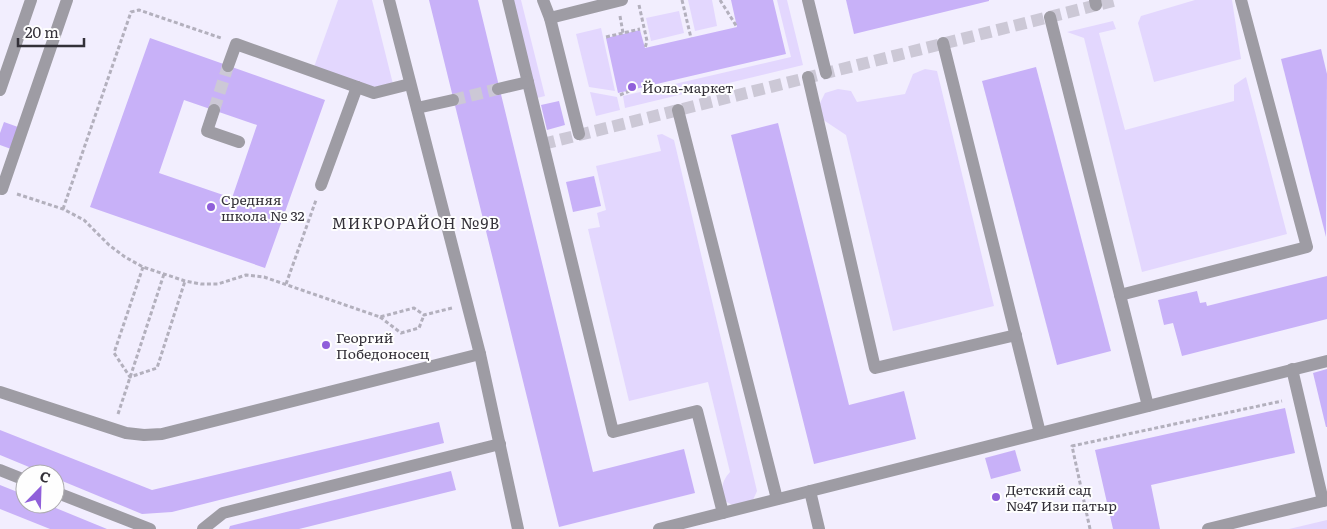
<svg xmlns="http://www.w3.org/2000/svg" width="1327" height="529" font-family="Literata,serif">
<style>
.green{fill:#e3d7fe}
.building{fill:#c8b1f8;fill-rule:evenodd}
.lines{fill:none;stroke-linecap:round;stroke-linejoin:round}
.minor-tunnel{stroke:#ccc8d6;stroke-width:12;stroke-dasharray:12 6;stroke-linecap:butt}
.path{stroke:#b3b0bd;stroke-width:3;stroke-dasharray:4 2.5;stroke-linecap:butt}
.minor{stroke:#9e9ca4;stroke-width:12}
.poi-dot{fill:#9060da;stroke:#fefefe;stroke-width:2}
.labels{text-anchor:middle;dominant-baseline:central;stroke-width:4;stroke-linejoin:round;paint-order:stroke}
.poi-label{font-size:14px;fill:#333038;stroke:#fefefe;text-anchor:start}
.neighbourhood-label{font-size:15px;letter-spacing:1px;fill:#333038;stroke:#fefefe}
</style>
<rect width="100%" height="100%" fill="#f2eefe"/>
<g class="green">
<polygon points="338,0 372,0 393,84 373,90 314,67"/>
<polygon points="513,0 521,0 545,96 537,98"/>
<polygon points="688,0 712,0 717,26 695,31"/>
<polygon points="777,0 787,0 803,65 625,108 623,96 791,57"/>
<polygon points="1195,0 1232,0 1241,59 1154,82 1138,23 1141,16"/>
<polygon points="679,11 684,33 651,41 646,18"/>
<polygon points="1113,21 1116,29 1099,33 1125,130 1234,101 1234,85 1246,77 1287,234 1142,272 1084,38 1067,32"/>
<polygon points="601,28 615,91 589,87 576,34"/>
<polygon points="925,69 937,71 994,306 893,331 846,135 822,119 818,107 825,93 838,89 851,91 857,102 905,94 913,74"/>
<polygon points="590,92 617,97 620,110 596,116"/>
<path d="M 662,134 L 674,140 L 757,491 L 753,500 L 734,506 L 725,501 C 721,489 721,482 730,472 L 708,382 L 629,401 L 588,229 L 600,227 L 597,213 L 606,210 L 596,166 L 661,151 L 657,135 Z"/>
<polygon points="1327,520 1327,529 1289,529"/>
</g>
<g class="building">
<polygon points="429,0 478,0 593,472 684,449 695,493 559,527"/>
<polygon points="731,0 773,0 786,54 618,93 606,38 640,30 645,48 737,27"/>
<polygon points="846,0 989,0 989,1 854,34"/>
<path d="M 150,38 L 325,100 L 265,268 L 90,207 ZM 184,100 L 257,125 L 232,198 L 159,173 Z"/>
<polygon points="1321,49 1327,74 1326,237 1281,59"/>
<polygon points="1036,67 1111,351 1057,365 982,81"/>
<polygon points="559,101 565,125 547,130 541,105"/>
<polygon points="4,122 18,127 11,149 0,145 0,133"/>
<polygon points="778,123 849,405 904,391 916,439 814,464 731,135"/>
<polygon points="594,176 601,206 573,212 566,182"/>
<polygon points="1327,276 1327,319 1182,356 1173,323 1164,325 1158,300 1197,291 1200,303 1206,302 1207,306"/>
<polygon points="1327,369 1327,427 1326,427 1313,373"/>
<polygon points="1285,408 1295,453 1151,485 1160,529 1113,529 1095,450"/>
<polygon points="439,422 444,443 172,512 142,514 55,478 55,474 46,474 0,455 0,430 152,490"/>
<polygon points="1015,450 1021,471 991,479 985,458"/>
<polygon points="451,471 456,490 299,529 229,529 230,526"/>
<polygon points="0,485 25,495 25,504 46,504 107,529 50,529 0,509"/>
</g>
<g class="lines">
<g class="minor-tunnel">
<polyline points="453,100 498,89"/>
<polyline points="214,110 228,66"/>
<polyline points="543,144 1117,0"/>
</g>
<g class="path">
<polyline points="682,0 691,38"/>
<polyline points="720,0 737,27"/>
<polyline points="639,5 647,41 645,48"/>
<polyline points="620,16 623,33"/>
<polyline points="606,37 640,29"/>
<polyline points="620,95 632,90"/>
<polyline points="17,194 63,209 84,220 109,245 125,257 143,267 185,281 201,284 218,284 246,275 264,277 380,317 414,308 424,315 452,308"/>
<polyline points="63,209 131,12 139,10 221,38"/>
<polyline points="143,267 114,353 130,377 157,368 185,281"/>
<polyline points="286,284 316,200"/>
<polyline points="380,317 401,333 419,328 424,315"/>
<polyline points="118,414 164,274"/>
<polyline points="1090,529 1072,446 1282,401"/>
</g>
<g class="minor">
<polyline points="389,0 480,354 518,529"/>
<polyline points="508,0 613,432 697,411 723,513"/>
<polyline points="543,0 550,18 579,134"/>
<polyline points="808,0 826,73"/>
<polyline points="1095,0 1096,5"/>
<polyline points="1050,17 1148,406"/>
<polyline points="550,18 622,0"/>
<polyline points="943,43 1040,433"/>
<polyline points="228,66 236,44 374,93 410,84"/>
<polyline points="808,77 875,368 1016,335"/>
<polyline points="498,89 528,82"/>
<polyline points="0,90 31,0"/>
<polyline points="417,108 453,100"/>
<polyline points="214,110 207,131 239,142"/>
<polyline points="678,110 777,499"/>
<polyline points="321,185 357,87"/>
<polyline points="0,188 2,189 67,0"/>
<polyline points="1120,295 1307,247 1241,0"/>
<polyline points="1292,369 1323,501"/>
<polyline points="0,392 126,433 144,435 162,434 480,354"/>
<polyline points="0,470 25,480"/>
<polyline points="810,491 819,529"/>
<polyline points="55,492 150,529"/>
<polyline points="203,529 223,513 500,444"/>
<polyline points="659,529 1327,361"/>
<polyline points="1208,529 1327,500"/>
</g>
</g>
<g class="poi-dot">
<circle cx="632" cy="87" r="5"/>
<circle cx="211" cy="207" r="5"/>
<circle cx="326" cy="345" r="5"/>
<circle cx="996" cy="497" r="5"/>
</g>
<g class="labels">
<g class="poi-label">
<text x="642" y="87">Йола-маркет</text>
<text x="221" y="199">Средняя<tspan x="221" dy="16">школа № 32</tspan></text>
<text x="336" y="337">Георгий<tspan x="336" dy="16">Победоносец</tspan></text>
<text x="1006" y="489">Детский сад<tspan x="1006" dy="16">№47 Изи патыр</tspan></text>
</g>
<g class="neighbourhood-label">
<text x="416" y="222">МИКРОРАЙОН №9В</text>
</g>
</g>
<g transform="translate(40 489) rotate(23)"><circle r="24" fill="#fefefe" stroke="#adacaf"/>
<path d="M0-4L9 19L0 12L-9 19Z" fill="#9060da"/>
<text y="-8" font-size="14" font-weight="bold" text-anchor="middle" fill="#333038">С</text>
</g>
<path d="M18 38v8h66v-8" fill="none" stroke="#333038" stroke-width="2.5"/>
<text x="25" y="38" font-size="15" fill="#333038" stroke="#fefefe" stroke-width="4" paint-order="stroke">20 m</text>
</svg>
